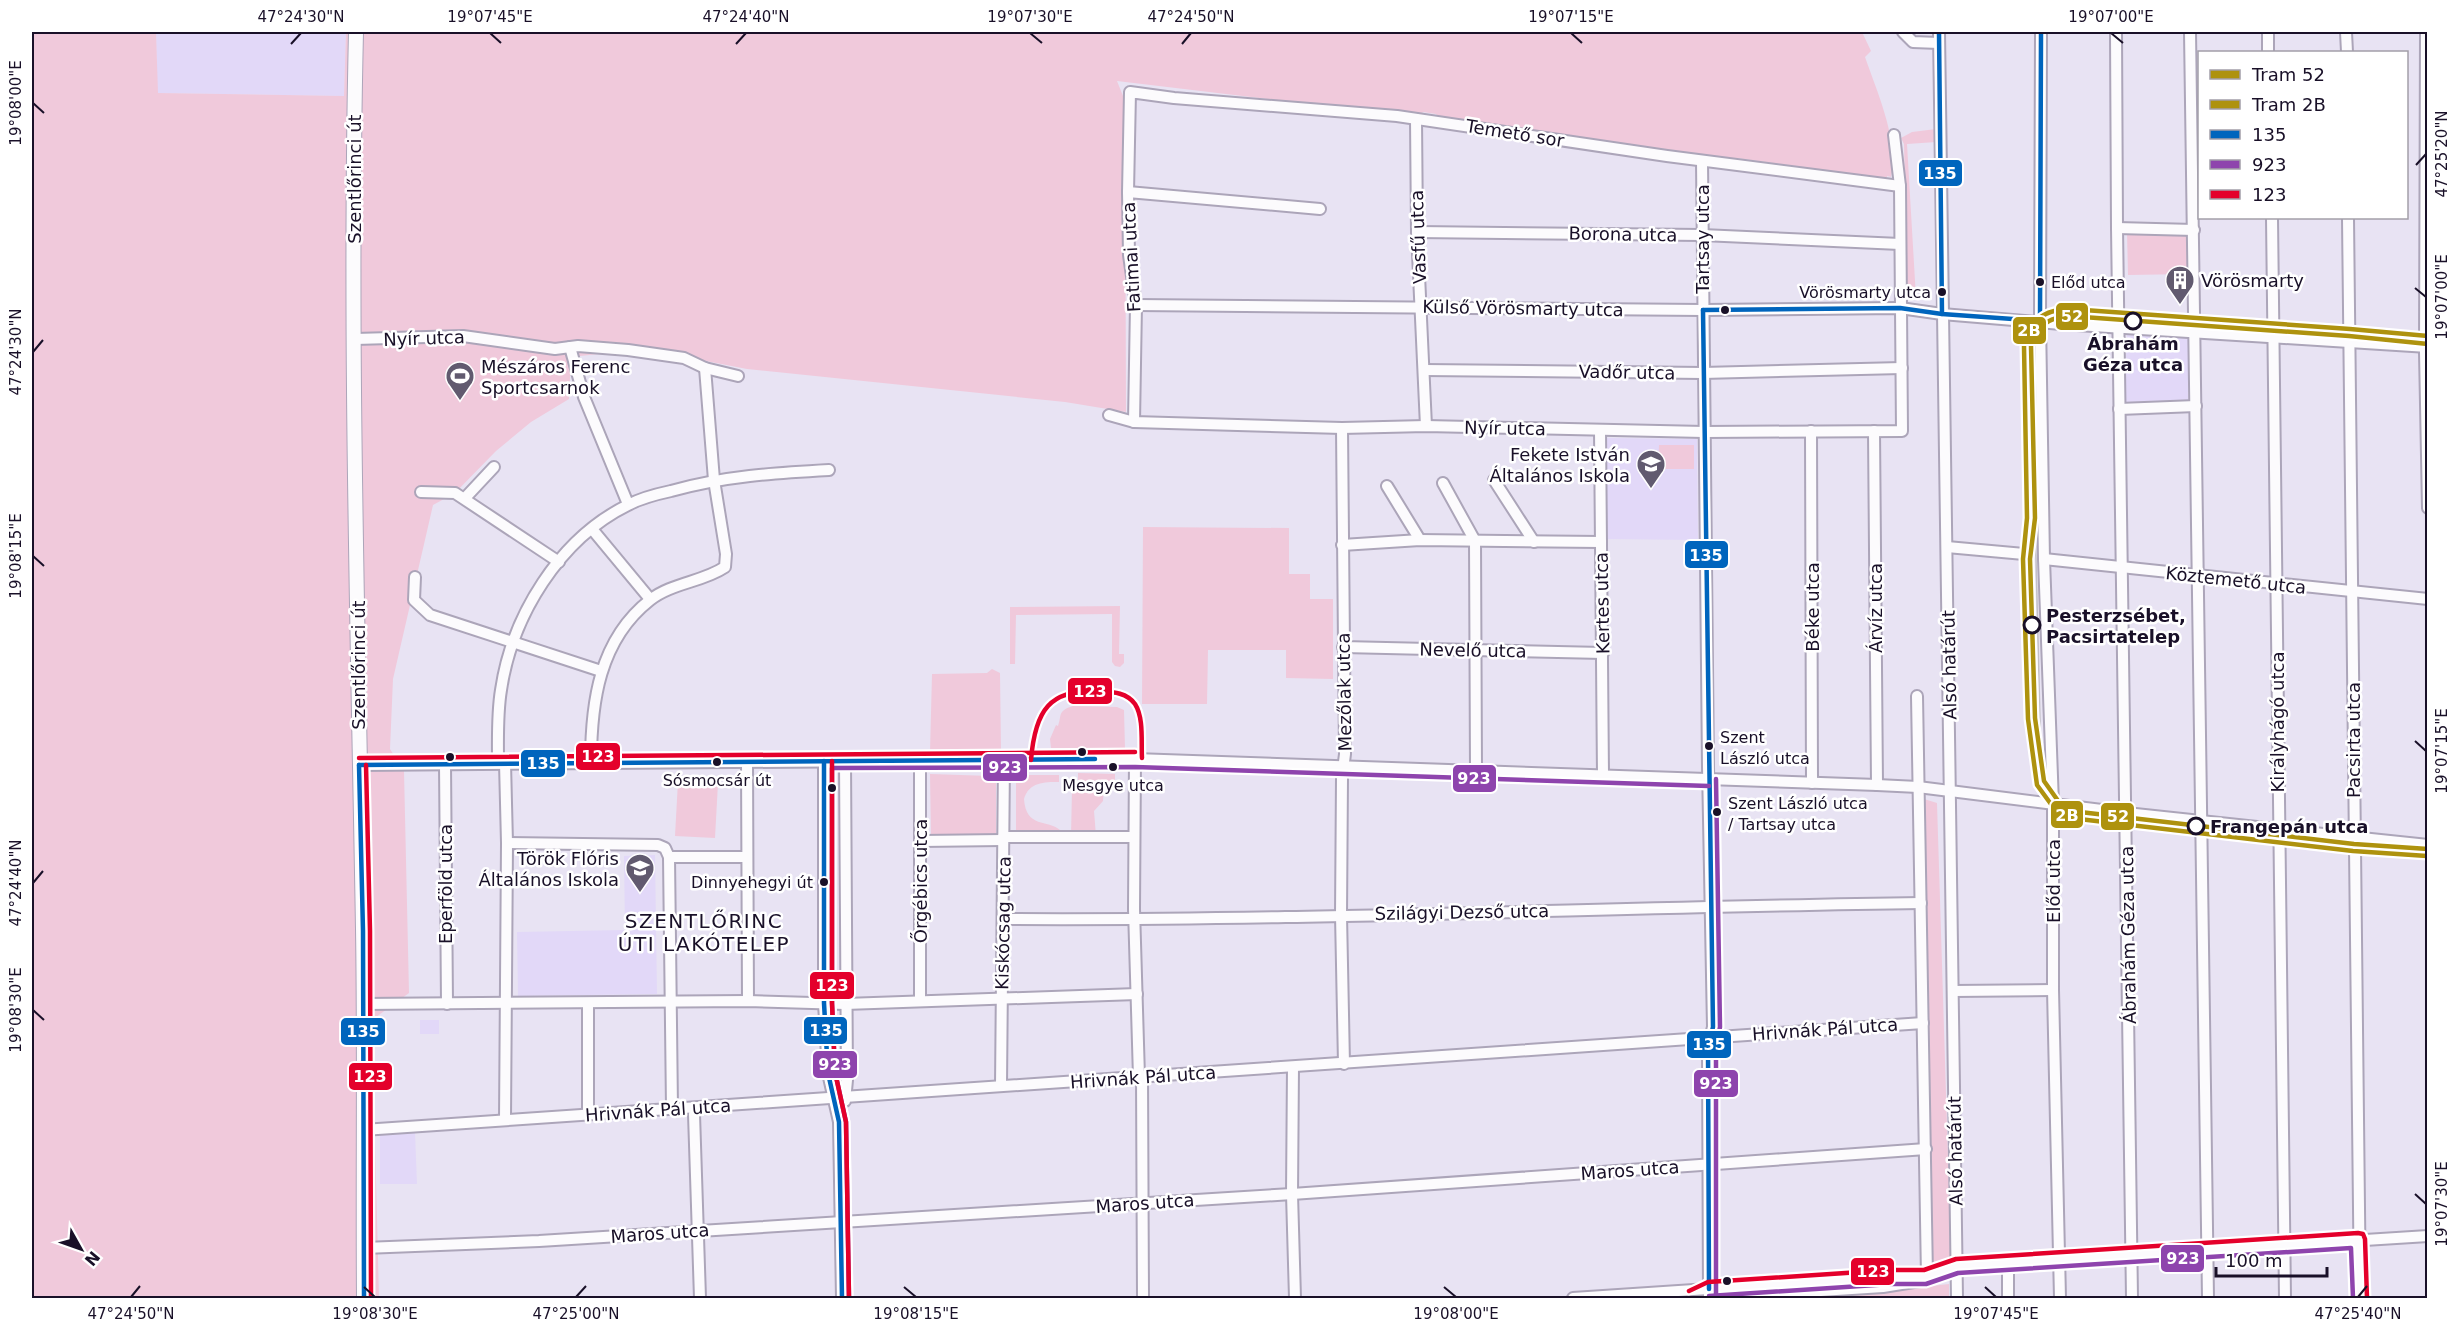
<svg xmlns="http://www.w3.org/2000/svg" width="2459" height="1330" font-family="'DejaVu Sans',sans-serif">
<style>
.built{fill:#e2d8f8}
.green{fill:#f0c9db}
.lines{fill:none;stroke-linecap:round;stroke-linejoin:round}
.minor-casing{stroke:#aca5b9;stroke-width:14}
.major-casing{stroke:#aca5b9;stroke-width:16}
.minor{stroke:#fcfbfd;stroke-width:10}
.major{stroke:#fcfbfd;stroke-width:14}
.tram{stroke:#c3c1c7;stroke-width:1.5}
.bus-1-casing{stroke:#fff;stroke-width:9}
.bus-2-casing{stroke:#fff;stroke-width:9}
.bus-3-casing{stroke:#fff;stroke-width:9}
.bus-1{stroke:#0065bd;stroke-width:4.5}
.bus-2{stroke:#8e44ad;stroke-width:4.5}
.bus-3{stroke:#e4002b;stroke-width:4.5}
.tram-1-casing{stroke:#fff;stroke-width:9}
.tram-2-casing{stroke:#fff;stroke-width:9}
.tram-1{stroke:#ae920e;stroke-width:4.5}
.tram-2{stroke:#ae920e;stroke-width:4.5}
.ticks{fill:none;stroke:#191028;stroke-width:2}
.bus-dot{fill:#191028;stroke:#fff;stroke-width:2}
.stop-dot{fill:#fff;stroke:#191028;stroke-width:3}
.labels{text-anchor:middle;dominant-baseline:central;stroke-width:5;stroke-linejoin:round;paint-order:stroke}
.bus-label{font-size:16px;fill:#191028;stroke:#fff;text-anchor:start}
.street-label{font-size:18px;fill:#191028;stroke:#fff}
.poi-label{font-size:18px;fill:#191028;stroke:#fff;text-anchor:start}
.stop-label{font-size:18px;font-weight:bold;fill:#191028;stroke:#fff;text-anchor:start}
.neighbourhood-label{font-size:20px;letter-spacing:1.5px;fill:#191028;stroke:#fff}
.line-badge{stroke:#fff;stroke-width:2}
.badge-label{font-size:16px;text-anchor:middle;font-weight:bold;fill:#fff}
.neatline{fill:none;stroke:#191028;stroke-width:2}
.ticks-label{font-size:15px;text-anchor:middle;fill:#191028}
</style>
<rect width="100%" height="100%" fill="#e8e3f3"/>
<g class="built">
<polygon points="156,32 346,32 344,96 157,93"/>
<polygon points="2127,335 2188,338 2188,403 2124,406"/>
<polygon points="1606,438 1697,439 1698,540 1604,539"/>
<polygon points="655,855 657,994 518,996 517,932 625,930 624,856"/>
<rect x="420" y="1020" width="19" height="14"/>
<polygon points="415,1132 417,1184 380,1184 380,1135"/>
</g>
<g class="green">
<path d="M 32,32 L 156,32 L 158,93 L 344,96 L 346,32 L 1862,32 L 1871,51 L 1865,57 C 1876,89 1900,143 1891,177 L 1887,176 L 1887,179 L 1736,158 L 1735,164 L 1440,120 L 1436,114 L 1423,112 L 1419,117 L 1117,81 L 1125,101 L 1126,412 L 1065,402 L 747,369 L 644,349 L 571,357 L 569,399 L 531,422 L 496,451 L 455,493 L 433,505 L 393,679 L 390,749 L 404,771 L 409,993 L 372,1020 L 379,1298 L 32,1298 Z"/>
<polygon points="1936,129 1936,142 1907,144 1916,298 1907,298 1903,233 1906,225 1904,144 1901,138 1912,132"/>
<polygon points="2189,231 2189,274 2128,275 2127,232"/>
<polygon points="1659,445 1694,445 1694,469 1658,469"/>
<polygon points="1143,527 1289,528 1289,574 1310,574 1310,599 1333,599 1333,679 1286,678 1286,650 1208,650 1207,704 1142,704"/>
<polygon points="1120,606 1119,654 1124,654 1124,663 1120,667 1115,666 1112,662 1112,614 1016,615 1015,664 1010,664 1010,607"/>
<polygon points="992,669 1000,673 1001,751 930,752 932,674 987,673"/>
<path d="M 1073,706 L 1117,707 L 1124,710 L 1125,749 L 1051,748 L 1050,739 L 1056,725 L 1058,726 C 1062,715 1057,711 1073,706 Z"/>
<polygon points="1078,773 1115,774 1115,785 1104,786 1103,801 1094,811 1096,836 1071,836 1072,789 1078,784"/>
<polygon points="930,774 991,776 996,780 996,836 931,837"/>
<path d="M 1016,775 L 1059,775 L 1059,782 C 1044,782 1029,782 1024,799 C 1026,829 1048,819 1060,830 L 1060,836 L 1016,836 Z"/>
<polygon points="678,781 718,783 715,838 675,836"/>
<polygon points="1924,799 1937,803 1951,1255 1949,1260 1931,1262"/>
<polygon points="1949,1284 1949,1298 1821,1298"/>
</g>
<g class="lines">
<g class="minor-casing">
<g id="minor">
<polyline points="1903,32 1913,42 1939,43"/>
<polyline points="1939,32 1957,1298"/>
<polyline points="2041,32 2040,321 2044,559 2053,804 2053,990 2060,1298"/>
<polyline points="2116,32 2117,228 2132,1298"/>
<polyline points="2190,32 2208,1298"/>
<polyline points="2268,32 2268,52"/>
<polyline points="2346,32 2347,52"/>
<polyline points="2426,32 2425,352 2428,508"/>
<polyline points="1416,119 1417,232 1426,426"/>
<polyline points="1702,161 1708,767 1713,1027 1708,1047 1709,1298"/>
<polyline points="1128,192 1320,209"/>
<polyline points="2272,218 2285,1298"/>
<polyline points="2348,218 2360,1298"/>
<polyline points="2117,228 2194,230"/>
<polyline points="1417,232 1702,235 1900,244"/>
<polyline points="1136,305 1703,310 1900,308 1942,314 2061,324 2428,347"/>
<polyline points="355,339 463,336 555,349 578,346 628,350 684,358 705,368 738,376"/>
<polyline points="570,347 584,397 628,504"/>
<polyline points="1424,370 1703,373 1902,368"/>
<polyline points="2119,409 2196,406"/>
<polyline points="1109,415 1134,422 1342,428 1426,426 1704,432 1902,431 1900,186 1894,135"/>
<polyline points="1134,422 1136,305 1129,255 1128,192 1130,92 1174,98 1397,116 1667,156 1900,186"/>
<polyline points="1342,428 1345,754 1342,778 1341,915 1344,1064"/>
<polyline points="1600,430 1603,775"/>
<polyline points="1811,431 1812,783"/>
<polyline points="1874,431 1877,785"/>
<polyline points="1494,480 1534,542"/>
<polyline points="1443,483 1475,541 1476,771"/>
<polyline points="1387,486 1420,540"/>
<polyline points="421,492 455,493 559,562"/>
<polyline points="465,498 494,467"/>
<polyline points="592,529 650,599"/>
<polyline points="1342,545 1420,540 1601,542"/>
<polyline points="1947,547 2024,554"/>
<polyline points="2044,559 2428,599"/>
<polyline points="415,577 414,600 430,615 601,671"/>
<polyline points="1343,647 1603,653"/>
<polyline points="1917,696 1927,1277"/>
<polyline points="1135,759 1134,909 1139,1077"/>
<polyline points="824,761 824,1003 828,1073 839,1122 842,1298"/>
<path d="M 591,762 C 591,703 599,640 650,600 C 671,583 703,582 725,567 L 726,554 L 714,480 L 705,368"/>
<polyline points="747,762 748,1001"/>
<path d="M 498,763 C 498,739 497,714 501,690 C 512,616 559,539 628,505 C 641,498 657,494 671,491 C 724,476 775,473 829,470"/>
<polyline points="505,763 507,843 505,1120"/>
<polyline points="445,764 447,1004"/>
<polyline points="359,765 1135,759 1877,785 1918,787 2126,813 2428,845"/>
<polyline points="1003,837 1134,837"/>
<polyline points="921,841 1003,840"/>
<polyline points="507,843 658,845 665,848 669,857 672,1108"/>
<polyline points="669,857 746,857"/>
<path d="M 1003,919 C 1309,921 1615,907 1921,903"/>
<polyline points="1953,991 2053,990"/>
<polyline points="920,1001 920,761"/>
<polyline points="588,1003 588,1115"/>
<polyline points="363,1004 748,1001 845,1004 1137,994"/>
<polyline points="1293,1067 1292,1194 1295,1298"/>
<polyline points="1142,1076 1143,1298"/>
<polyline points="1001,1086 1004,760"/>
<polyline points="845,1101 847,1080 845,761"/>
<polyline points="694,1114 700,1298"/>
<polyline points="363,1130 1923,1023"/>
<polyline points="364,1248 539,1241 1292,1194 1926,1149"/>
<polyline points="2008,1262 2008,1298"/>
<polyline points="1573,1298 1891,1277 1925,1277 1956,1266 1981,1264 2428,1236"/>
<polyline points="1714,1298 1883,1287 1920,1281"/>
</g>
</g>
<g class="major-casing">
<path id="major" d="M 356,32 C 349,331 358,630 363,929 C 365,1052 363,1175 364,1298"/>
</g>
<use href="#minor" class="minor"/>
<use href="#major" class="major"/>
<polyline class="tram" points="2035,518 2041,761"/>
<g class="bus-1-casing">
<g id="bus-1">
<polyline points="1939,32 1942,314"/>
<polyline points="1703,310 1713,1027 1708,1047 1709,1289"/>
<polyline points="1703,310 1900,308 1942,314 2040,321 2041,32"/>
<polyline points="824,761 824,1003 828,1073 839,1122 842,1298"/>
<polyline points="359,765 1095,759"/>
<polyline points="359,765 363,931 364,1298"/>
</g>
</g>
<g class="bus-2-casing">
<g id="bus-2">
<polyline points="1716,779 1720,1027 1716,1048 1716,1298"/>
<polyline points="1709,1296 1891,1284 1926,1284 1958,1273 2351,1248 2353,1298"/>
<polyline points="849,1298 846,1122 835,1072 832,1003 832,768 1135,767 1709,786"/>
</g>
</g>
<g class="bus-3-casing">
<g id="bus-3">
<polyline points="359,758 1135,752"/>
<path d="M 1031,760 C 1035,711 1049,688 1101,691 C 1114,692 1127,693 1135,704 C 1144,718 1141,742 1142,758"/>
<polyline points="832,761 832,1003 835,1072 846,1122 849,1298"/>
<polyline points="366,765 370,931 371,1298"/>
<polyline points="1689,1291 1708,1282 1891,1270 1924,1270 1956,1259 2358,1233 2363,1234 2365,1239 2367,1298"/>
</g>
</g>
<use href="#bus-1" class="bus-1"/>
<use href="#bus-2" class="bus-2"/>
<use href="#bus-3" class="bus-3"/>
<g class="tram-1-casing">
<path id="tram-1" d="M 2428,344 L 2349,336 L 2069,316 C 2049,317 2036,326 2031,346 L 2035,518 L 2030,559 L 2035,718 L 2044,781 L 2061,805 L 2080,812 L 2354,844 L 2428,849"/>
</g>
<g class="tram-2-casing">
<path id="tram-2" d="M 2427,856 L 2353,851 L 2079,819 L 2056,811 L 2037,785 L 2028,719 L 2023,559 L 2027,518 L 2024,346 C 2029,321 2045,309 2070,309 L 2350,329 L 2428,336"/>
</g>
<use href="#tram-1" class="tram-1"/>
<use href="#tram-2" class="tram-2"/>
</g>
<path class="ticks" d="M 490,33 L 501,43M 1030,33 L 1042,43M 1571,33 L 1582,43M 2111,33 L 2123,43M 291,44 L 301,33M 736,44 L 746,33M 1182,44 L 1191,33M 33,103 L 44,113M 2416,165 L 2426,154M 2415,288 L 2426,297M 33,352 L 43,340M 33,556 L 44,566M 2415,741 L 2426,751M 33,883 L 43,871M 33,1010 L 44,1020M 2415,1194 L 2426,1204M 364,1287 L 375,1297M 904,1287 L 916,1297M 1444,1287 L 1456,1297M 1985,1287 L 1996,1297M 131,1297 L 140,1286M 576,1297 L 586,1286M 2358,1297 L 2367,1286"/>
<defs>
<g id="building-pin" transform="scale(1.5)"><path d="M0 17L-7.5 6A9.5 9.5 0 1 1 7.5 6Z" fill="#615a6f" stroke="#fff"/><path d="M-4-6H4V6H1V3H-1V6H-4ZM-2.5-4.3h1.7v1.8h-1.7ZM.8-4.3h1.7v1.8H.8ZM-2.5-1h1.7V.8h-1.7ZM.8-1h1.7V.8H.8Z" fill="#fff"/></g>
<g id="stadium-pin" transform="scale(1.5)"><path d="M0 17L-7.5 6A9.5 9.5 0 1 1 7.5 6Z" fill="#615a6f" stroke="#fff"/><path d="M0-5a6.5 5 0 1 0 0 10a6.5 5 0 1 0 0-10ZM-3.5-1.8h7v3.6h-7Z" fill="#fff"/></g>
<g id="school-pin" transform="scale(1.5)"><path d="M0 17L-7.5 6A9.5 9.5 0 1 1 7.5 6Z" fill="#615a6f" stroke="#fff"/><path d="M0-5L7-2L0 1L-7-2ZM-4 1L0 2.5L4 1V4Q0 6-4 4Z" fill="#fff"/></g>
</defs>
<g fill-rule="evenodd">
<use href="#building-pin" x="2180" y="280"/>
<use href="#stadium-pin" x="460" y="376"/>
<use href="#school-pin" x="1651" y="464"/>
<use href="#school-pin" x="640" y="868"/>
</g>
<g class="bus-dot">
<circle cx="2040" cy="282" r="5"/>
<circle cx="1942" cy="292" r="5"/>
<circle cx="1725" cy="310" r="5"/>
<circle cx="1709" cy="746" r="5"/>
<circle cx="1082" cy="752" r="5"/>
<circle cx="450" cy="757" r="5"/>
<circle cx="717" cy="762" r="5"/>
<circle cx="1113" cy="767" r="5"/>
<circle cx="832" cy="788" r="5"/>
<circle cx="1717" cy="812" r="5"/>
<circle cx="824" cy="882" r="5"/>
<circle cx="1727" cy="1281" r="5"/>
</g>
<g class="stop-dot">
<circle cx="2133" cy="321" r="8"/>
<circle cx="2032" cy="625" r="8"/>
<circle cx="2196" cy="826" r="8"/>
</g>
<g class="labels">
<g class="bus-label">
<text x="2051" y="282">Előd utca</text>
<text x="1931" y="292" text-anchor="end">Vörösmarty utca</text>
<text x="1720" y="737">Szent<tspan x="1720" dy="21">László utca</tspan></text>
<text x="717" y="780" text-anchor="middle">Sósmocsár út</text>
<text x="1113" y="785" text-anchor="middle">Mesgye utca</text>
<text x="1728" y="803">Szent László utca<tspan x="1728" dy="21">/ Tartsay utca</tspan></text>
<text x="813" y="882" text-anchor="end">Dinnyehegyi út</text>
</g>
<g class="street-label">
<text transform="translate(1515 133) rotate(9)">Temető sor</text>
<text transform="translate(354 179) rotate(-90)">Szentlőrinci út</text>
<text transform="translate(1623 234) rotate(1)">Borona utca</text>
<text transform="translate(1418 237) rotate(-92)">Vasfű utca</text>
<text transform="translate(1702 239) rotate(-90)">Tartsay utca</text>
<text transform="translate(1131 257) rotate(-93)">Fatimai utca</text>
<text transform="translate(1523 308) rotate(1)">Külső Vörösmarty utca</text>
<text transform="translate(424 338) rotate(-2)">Nyír utca</text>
<text transform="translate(1627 372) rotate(1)">Vadőr utca</text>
<text transform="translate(1505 428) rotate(1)">Nyír utca</text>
<text transform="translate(2236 580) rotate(6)">Köztemető utca</text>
<text transform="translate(1602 603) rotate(-91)">Kertes utca</text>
<text transform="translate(1812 607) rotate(-90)">Béke utca</text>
<text transform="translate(1875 608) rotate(-90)">Árvíz utca</text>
<text transform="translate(1473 650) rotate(1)">Nevelő utca</text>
<text transform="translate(358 665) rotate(-90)">Szentlőrinci út</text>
<text transform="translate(1949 665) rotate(-91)">Alsó határút</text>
<text transform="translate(1344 692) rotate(-91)">Mezőlak utca</text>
<text transform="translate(2277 722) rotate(-90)">Királyhágó utca</text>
<text transform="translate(2353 740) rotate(-90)">Pacsirta utca</text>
<text transform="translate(920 881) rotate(-90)">Őrgébics utca</text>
<text transform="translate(2053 881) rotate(-90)">Előd utca</text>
<text transform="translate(445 884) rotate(-90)">Eperföld utca</text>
<text transform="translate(1462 912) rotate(-1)">Szilágyi Dezső utca</text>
<text transform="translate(1003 923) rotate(-89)">Kiskócsag utca</text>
<text transform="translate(2128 935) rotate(-91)">Ábrahám Géza utca</text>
<text transform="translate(1825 1029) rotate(-4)">Hrivnák Pál utca</text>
<text transform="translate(1143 1077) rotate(-4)">Hrivnák Pál utca</text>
<text transform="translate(658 1110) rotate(-4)">Hrivnák Pál utca</text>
<text transform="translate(1955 1151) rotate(-91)">Alsó határút</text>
<text transform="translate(1630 1170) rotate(-4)">Maros utca</text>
<text transform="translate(1145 1203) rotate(-4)">Maros utca</text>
<text transform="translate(660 1233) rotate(-4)">Maros utca</text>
</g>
<g class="poi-label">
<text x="2201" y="280">Vörösmarty</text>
<text x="481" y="366">Mészáros Ferenc<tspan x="481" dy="21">Sportcsarnok</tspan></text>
<text x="1630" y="454" text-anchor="end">Fekete István<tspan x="1630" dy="21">Általános Iskola</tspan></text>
<text x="619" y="858" text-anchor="end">Török Flóris<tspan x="619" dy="21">Általános Iskola</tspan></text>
</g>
<g class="stop-label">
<text x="2133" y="343" text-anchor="middle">Ábrahám<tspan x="2133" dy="21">Géza utca</tspan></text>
<text x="2046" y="615">Pesterzsébet,<tspan x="2046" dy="21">Pacsirtatelep</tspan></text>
<text x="2210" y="826">Frangepán utca</text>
</g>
<g class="neighbourhood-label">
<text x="704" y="921">SZENTLŐRINC<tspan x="704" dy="23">ÚTI LAKÓTELEP</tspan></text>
</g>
</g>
<g class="line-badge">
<rect x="1918" y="159" width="45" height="28" rx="6" fill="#0065bd"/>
<rect x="2055" y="302" width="34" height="29" rx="6" fill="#ae920e"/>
<rect x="2012" y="316" width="35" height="29" rx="6" fill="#ae920e"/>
<rect x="1684" y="540" width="45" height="29" rx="6" fill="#0065bd"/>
<rect x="1067" y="677" width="46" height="28" rx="6" fill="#e4002b"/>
<rect x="575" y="742" width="46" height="29" rx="6" fill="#e4002b"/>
<rect x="520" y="749" width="46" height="29" rx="6" fill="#0065bd"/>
<rect x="982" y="753" width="46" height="29" rx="6" fill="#8e44ad"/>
<rect x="1452" y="764" width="45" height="29" rx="6" fill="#8e44ad"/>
<rect x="2050" y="800" width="34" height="29" rx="6" fill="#ae920e"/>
<rect x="2100" y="802" width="35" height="29" rx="6" fill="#ae920e"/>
<rect x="809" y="971" width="46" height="29" rx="6" fill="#e4002b"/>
<rect x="803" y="1016" width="45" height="29" rx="6" fill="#0065bd"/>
<rect x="340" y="1017" width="46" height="29" rx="6" fill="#0065bd"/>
<rect x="1686" y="1030" width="46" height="29" rx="6" fill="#0065bd"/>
<rect x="812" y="1050" width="46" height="29" rx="6" fill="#8e44ad"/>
<rect x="348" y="1062" width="45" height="29" rx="6" fill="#e4002b"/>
<rect x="1693" y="1069" width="46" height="29" rx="6" fill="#8e44ad"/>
<rect x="2160" y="1244" width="45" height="29" rx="6" fill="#8e44ad"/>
<rect x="1850" y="1257" width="45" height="29" rx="6" fill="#e4002b"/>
</g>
<g class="badge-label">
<text x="1940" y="179">135</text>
<text x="2072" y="322">52</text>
<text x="2029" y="336">2B</text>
<text x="1706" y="561">135</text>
<text x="1090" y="697">123</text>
<text x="598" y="762">123</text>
<text x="543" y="769">135</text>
<text x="1005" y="773">923</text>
<text x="1474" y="784">923</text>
<text x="2067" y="821">2B</text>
<text x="2118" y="822">52</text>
<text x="832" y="991">123</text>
<text x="826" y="1036">135</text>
<text x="363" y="1037">135</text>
<text x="1709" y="1050">135</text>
<text x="835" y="1070">923</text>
<text x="370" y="1082">123</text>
<text x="1716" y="1089">923</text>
<text x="2183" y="1264">923</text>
<text x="1873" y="1277">123</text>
</g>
<rect width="2459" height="1330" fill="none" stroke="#ffffff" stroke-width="66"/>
<rect x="2198" y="51" width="210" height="168" fill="#ffffff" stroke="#a39fa9" stroke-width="1.5"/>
<rect x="2210" y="70" width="30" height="9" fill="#ae920e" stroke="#a39fa9" stroke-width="1.5"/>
<text x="2252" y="81" font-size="18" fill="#191028">Tram 52</text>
<rect x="2210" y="100" width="30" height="9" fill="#ae920e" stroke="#a39fa9" stroke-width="1.5"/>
<text x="2252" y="111" font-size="18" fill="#191028">Tram 2B</text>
<rect x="2210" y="130" width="30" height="9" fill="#0065bd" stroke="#a39fa9" stroke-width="1.5"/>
<text x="2252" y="141" font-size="18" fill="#191028">135</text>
<rect x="2210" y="160" width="30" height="9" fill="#8e44ad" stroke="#a39fa9" stroke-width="1.5"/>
<text x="2252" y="171" font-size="18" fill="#191028">923</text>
<rect x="2210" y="190" width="30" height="9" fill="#e4002b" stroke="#a39fa9" stroke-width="1.5"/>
<text x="2252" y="201" font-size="18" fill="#191028">123</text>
<g transform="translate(81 1249) rotate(130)" stroke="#ffffff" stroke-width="4.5" paint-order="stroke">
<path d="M0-4.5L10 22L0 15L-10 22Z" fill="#191028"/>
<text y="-9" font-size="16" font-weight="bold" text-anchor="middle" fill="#191028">N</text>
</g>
<path d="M2216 1267v9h111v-9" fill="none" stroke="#191028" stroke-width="3"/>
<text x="2225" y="1267" font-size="18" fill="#191028" stroke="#ffffff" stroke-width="4.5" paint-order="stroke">100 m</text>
<rect x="33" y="33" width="2393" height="1264" class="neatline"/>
<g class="ticks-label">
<text x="301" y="22">47°24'30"N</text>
<text x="490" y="22">19°07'45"E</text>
<text x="746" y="22">47°24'40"N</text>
<text x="1030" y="22">19°07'30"E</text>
<text x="1191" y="22">47°24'50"N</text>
<text x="1571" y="22">19°07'15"E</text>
<text x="2111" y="22">19°07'00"E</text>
<text transform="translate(16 103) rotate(-90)" y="5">19°08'00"E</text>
<text transform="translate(2442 154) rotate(-90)" y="5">47°25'20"N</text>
<text transform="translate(2442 297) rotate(-90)" y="5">19°07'00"E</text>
<text transform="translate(16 352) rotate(-90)" y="5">47°24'30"N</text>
<text transform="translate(16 556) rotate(-90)" y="5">19°08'15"E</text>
<text transform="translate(2442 751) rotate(-90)" y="5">19°07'15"E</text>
<text transform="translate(16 883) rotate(-90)" y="5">47°24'40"N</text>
<text transform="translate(16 1010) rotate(-90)" y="5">19°08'30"E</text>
<text transform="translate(2442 1204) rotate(-90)" y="5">19°07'30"E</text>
<text x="131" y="1319">47°24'50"N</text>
<text x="375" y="1319">19°08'30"E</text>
<text x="576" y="1319">47°25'00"N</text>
<text x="916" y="1319">19°08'15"E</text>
<text x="1456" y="1319">19°08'00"E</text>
<text x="1996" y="1319">19°07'45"E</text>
<text x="2358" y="1319">47°25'40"N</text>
</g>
</svg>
